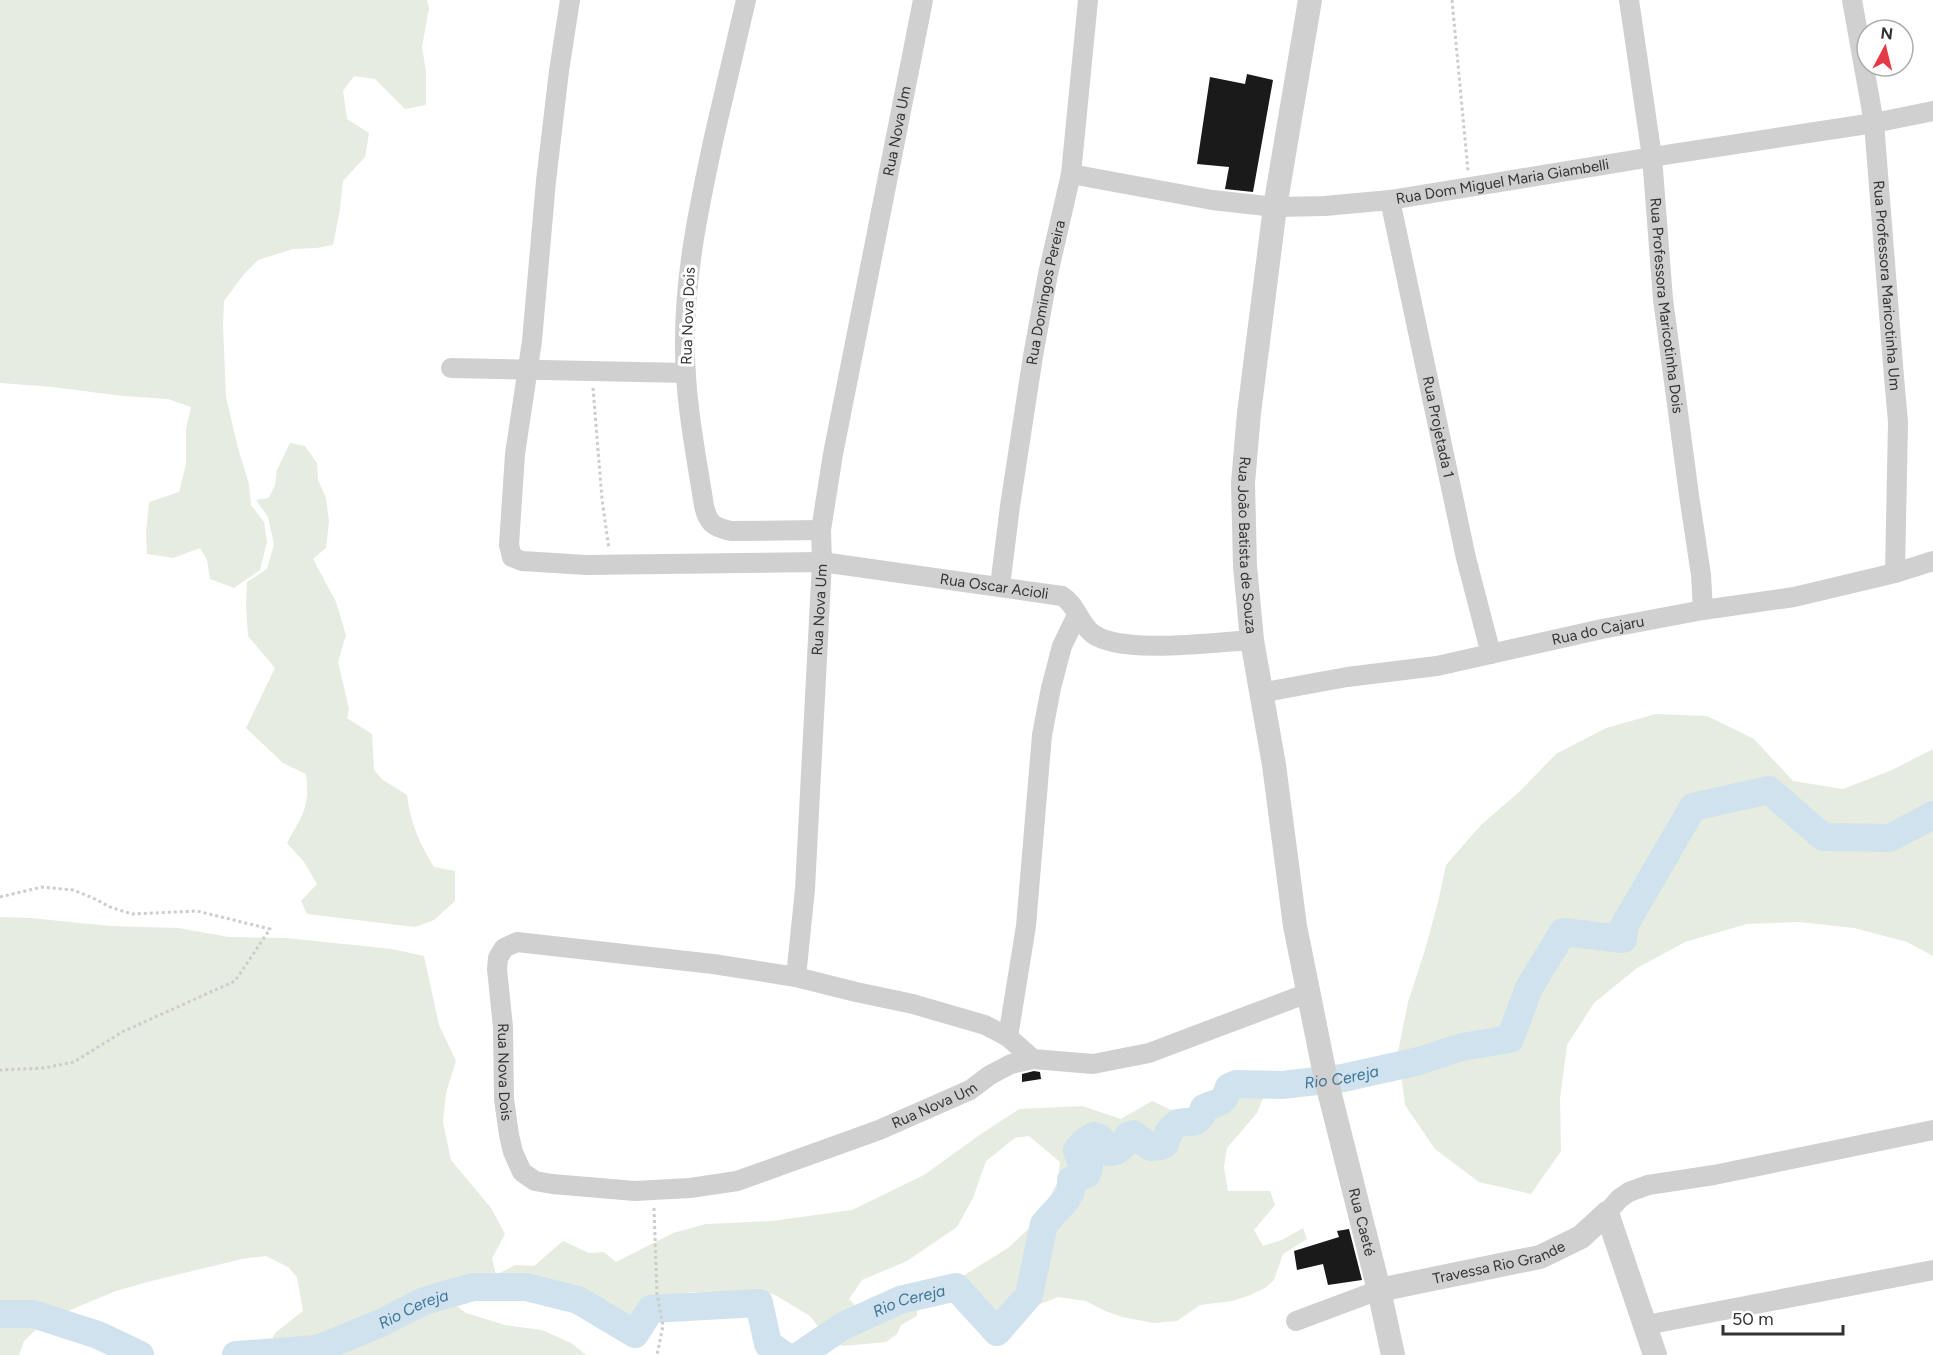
<svg xmlns="http://www.w3.org/2000/svg" width="1933" height="1355" font-family="Figtree,sans-serif">
<style>
.green{fill:#e6ecdf}
.lines{fill:none;stroke-linecap:round;stroke-linejoin:round}
.river{stroke:#cfe2ee;stroke-width:28}
.building{fill:#1a1a1a}
.path{stroke:#cdcdcd;stroke-width:3;stroke-dasharray:3 3;stroke-linecap:butt}
.minor{stroke:#d0d0d0;stroke-width:20}
.tertiary{stroke:#d0d0d0;stroke-width:24}
.labels{text-anchor:middle;dominant-baseline:central;stroke-width:6;stroke-linejoin:round;paint-order:stroke}
.street-label{font-size:15px;fill:#333;stroke:#fff}
.water-label{font-size:16px;font-style:italic;fill:#3f7597;stroke:#fff}
</style>
<rect width="100%" height="100%" fill="#fff"/>
<g class="green">
<polygon points="0,0 427,0 429,8 422,47 426,71 426,105 405,109 375,79 354,76 343,91 347,119 369,133 365,157 343,181 340,209 333,245 317,248 293,249 258,260 244,274 224,301 223,326 226,397 238,448 249,484 251,505 264,522 267,542 260,570 234,588 210,579 207,560 200,548 173,558 147,554 146,533 149,502 179,492 186,464 186,429 191,407 168,399 122,396 53,387 0,383"/>
<path d="M 290,443 L 305,446 L 317,463 L 318,480 L 326,498 L 329,521 L 326,548 L 313,559 L 336,602 L 346,635 L 338,662 L 349,709 L 347,718 L 372,734 L 374,770 L 383,780 L 407,795 C 411,824 419,842 434,867 L 455,871 L 455,901 L 434,920 L 415,927 L 307,914 L 301,901 L 317,884 L 304,862 L 287,843 C 303,814 310,808 306,774 L 283,763 L 246,728 L 275,668 L 248,636 L 246,607 L 247,582 L 267,569 L 274,545 L 268,517 L 256,500 L 269,498 L 275,485 L 277,470 Z"/>
<polygon points="1656,714 1707,716 1754,739 1793,781 1843,789 1892,770 1933,749 1933,956 1907,942 1854,928 1799,922 1747,924 1685,942 1637,968 1594,1003 1567,1045 1560,1099 1561,1151 1531,1194 1479,1182 1435,1149 1405,1105 1398,1052 1408,1002 1425,950 1438,902 1446,865 1481,825 1520,791 1556,754 1606,728"/>
<polygon points="0,917 31,918 110,926 178,928 229,937 286,938 392,949 424,956 439,1025 456,1061 446,1093 443,1122 451,1160 491,1208 505,1234 492,1258 496,1275 515,1265 534,1266 563,1241 589,1253 604,1252 616,1262 673,1233 706,1224 772,1221 852,1210 924,1175 978,1136 1019,1109 1082,1106 1121,1119 1152,1101 1182,1115 1209,1102 1233,1078 1281,1079 1291,1085 1279,1097 1263,1098 1257,1113 1227,1148 1224,1167 1228,1191 1270,1191 1275,1205 1254,1230 1263,1246 1282,1240 1303,1228 1307,1239 1283,1254 1274,1280 1265,1288 1248,1296 1232,1301 1200,1305 1177,1321 1154,1323 1122,1317 1103,1310 1086,1301 1058,1297 987,1325 973,1322 955,1305 945,1287 1008,1248 1039,1219 1058,1181 1060,1162 1029,1136 1015,1138 986,1161 973,1198 957,1227 907,1261 862,1280 849,1299 860,1310 895,1302 917,1305 917,1316 901,1325 897,1334 886,1342 843,1346 829,1341 810,1316 775,1295 761,1291 691,1292 665,1298 622,1325 594,1322 567,1309 529,1287 517,1283 492,1289 453,1286 451,1301 466,1313 505,1325 542,1330 571,1343 586,1355 265,1355 275,1333 303,1311 297,1277 288,1267 266,1256 242,1259 151,1281 116,1291 82,1305 44,1322 24,1341 19,1355 0,1355"/>
</g>
<g class="lines">
<g class="river">
<polyline points="0,1314 33,1314 98,1335 140,1355"/>
<path id="s1" d="M 236,1355 L 318,1349 L 381,1323 L 424,1301 L 473,1287 L 526,1287 L 578,1300 L 635,1334 L 651,1309 L 759,1303 L 768,1344 L 784,1355"/>
<path id="s2" d="M 800,1355 L 843,1326 L 900,1300 L 956,1287 L 997,1332 L 1029,1295 L 1044,1224 L 1066,1200 L 1071,1191 L 1071,1180 L 1087,1174 L 1089,1168 L 1079,1157 L 1077,1150 C 1083,1143 1086,1139 1094,1136 L 1100,1138 L 1109,1152 C 1120,1152 1124,1146 1128,1136 L 1134,1134 L 1150,1147 L 1160,1146 L 1165,1144 L 1169,1131 L 1178,1123 L 1196,1121 L 1201,1116 L 1204,1108 C 1219,1101 1223,1105 1229,1087 L 1236,1084 L 1282,1085 L 1343,1078 L 1419,1061 L 1462,1047 L 1510,1039 L 1529,988 L 1563,932 L 1623,939 L 1624,926 L 1693,807 L 1769,790 L 1823,837 L 1890,838 L 1933,815"/>
</g>
</g>
<g class="building">
<polygon points="1247,74 1273,80 1253,192 1225,189 1229,167 1197,164 1210,77 1245,84"/>
<polygon points="1034,1071 1040,1072 1041,1079 1022,1082 1022,1074"/>
<polygon points="1349,1229 1362,1280 1328,1285 1323,1264 1297,1270 1294,1251 1339,1237 1337,1231"/>
</g>
<g class="lines">
<g class="path">
<polyline points="1452,0 1468,171"/>
<polyline points="593,388 602,499 609,549"/>
<polyline points="0,897 42,887 73,890 93,898 110,907 132,914 197,911 270,929 235,981 122,1032 74,1062 44,1068 0,1070"/>
<polyline points="654,1208 657,1294 663,1326 657,1355"/>
</g>
<g class="minor">
<path id="s3" d="M 570,0 L 559,71 L 546,181 L 532,341 L 515,454 L 509,545 L 512,557 L 522,561 L 586,565 L 822,562 L 1062,596 C 1077,605 1079,624 1093,634 C 1123,655 1215,642 1252,640"/>
<path d="M 746,0 C 735,46 725,91 714,137 C 699,207 684,276 685,348 C 685,401 696,454 704,506 C 708,523 713,527 731,531 L 821,530"/>
<path id="s4" d="M 1629,0 L 1652,157 L 1663,299 L 1689,495 L 1701,575 L 1703,610"/>
<path id="s5" d="M 1852,0 L 1874,123 L 1894,377 L 1898,422 L 1895,573"/>
<path id="s6" d="M 1071,174 L 1212,200 L 1275,207 L 1325,206 L 1390,200 L 1482,185 L 1652,157 L 1874,123 L 1933,111"/>
<path id="s7" d="M 1390,200 L 1466,558 L 1491,654"/>
<polyline points="451,368 685,373"/>
<path id="s8" d="M 1000,586 L 1010,506 L 1033,356 L 1048,274 L 1071,174 L 1088,0"/>
<path id="s9" d="M 1260,693 L 1347,677 L 1437,666 L 1602,629 L 1703,610 L 1794,597 L 1895,573 L 1933,561"/>
<path id="s10" d="M 796,977 L 805,889 L 822,562 L 821,530 L 833,454 L 923,0"/>
<polyline points="1008,1037 1026,926 1042,735 1051,688 1062,646 1077,615"/>
<path id="s11" d="M 1033,1059 L 1008,1037 L 985,1025 L 913,1004 L 856,992 L 796,977 L 713,964 L 517,942 L 504,948 L 498,958 L 497,969 L 503,1027 L 504,1099 L 509,1135 L 513,1152 L 522,1172 L 535,1181 L 552,1184 L 635,1191 L 690,1188 L 737,1181 L 879,1130 L 970,1090 L 990,1075 L 1011,1064 L 1033,1059 L 1093,1064 L 1149,1053 L 1308,993"/>
<polyline points="1607,1213 1619,1199 1629,1192 1648,1185 1714,1175 1933,1130"/>
<polyline points="1296,1321 1379,1290"/>
<polyline points="1646,1325 1933,1270"/>
</g>
<g class="tertiary">
<path id="s12" d="M 1310,0 L 1275,207 L 1249,413 L 1243,483 L 1245,566 L 1252,640 L 1274,765 L 1295,926 L 1325,1075 L 1379,1290 L 1393,1355"/>
<path id="s13" d="M 1379,1290 L 1540,1257 L 1581,1237 L 1607,1213 L 1655,1355"/>
</g>
</g>
<g class="labels">
<g class="street-label">
<text stroke="none"><textPath href="#s10" startOffset="854">Rua Nova Um</textPath></text>
<text stroke="none"><textPath href="#s6" startOffset="436">Rua Dom Miguel Maria Giambelli</textPath></text>
<text stroke="none"><textPath href="#s5" startOffset="288">Rua Professora Maricotinha Um</textPath></text>
<text stroke="none"><textPath href="#s8" startOffset="297">Rua Domingos Pereira</textPath></text>
<text stroke="none"><textPath href="#s4" startOffset="308">Rua Professora Maricotinha Dois</textPath></text>
<text transform="translate(688 316) rotate(-88)">Rua Nova Dois</text>
<text stroke="none"><textPath href="#s7" startOffset="232">Rua Projetada 1</textPath></text>
<text stroke="none"><textPath href="#s12" startOffset="550">Rua João Batista de Souza</textPath></text>
<text stroke="none"><textPath href="#s3" startOffset="1046">Rua Oscar Acioli</textPath></text>
<text stroke="none"><textPath href="#s10" startOffset="368">Rua Nova Um</textPath></text>
<text stroke="none"><textPath href="#s9" startOffset="344">Rua do Cajaru</textPath></text>
<text stroke="none"><textPath href="#s11" startOffset="676">Rua Nova Dois</textPath></text>
<text stroke="none"><textPath href="#s11" startOffset="1209">Rua Nova Um</textPath></text>
<text stroke="none"><textPath href="#s12" startOffset="1238">Rua Caeté</textPath></text>
<text stroke="none"><textPath href="#s13" startOffset="123">Travessa Rio Grande</textPath></text>
</g>
<g class="water-label">
<text stroke="none"><textPath href="#s2" startOffset="776">Rio Cereja</textPath></text>
<text stroke="none"><textPath href="#s2" startOffset="123">Rio Cereja</textPath></text>
<text stroke="none"><textPath href="#s1" startOffset="186">Rio Cereja</textPath></text>
</g>
</g>
<g transform="translate(1885 48) rotate(7)"><circle r="28" fill="#ffffff" stroke="#adadad" stroke-width="1.5"/>
<path d="M0-4.5L10 22L0 15L-10 22Z" fill="#e63946"/>
<text y="-9" font-size="16" font-weight="bold" text-anchor="middle" fill="#333333">N</text>
</g>
<path d="M1723 1325v9h120v-9" fill="none" stroke="#333333" stroke-width="3"/>
<text x="1732" y="1325" font-size="18" fill="#333333" stroke="#ffffff" stroke-width="4.5" paint-order="stroke">50 m</text>
</svg>
